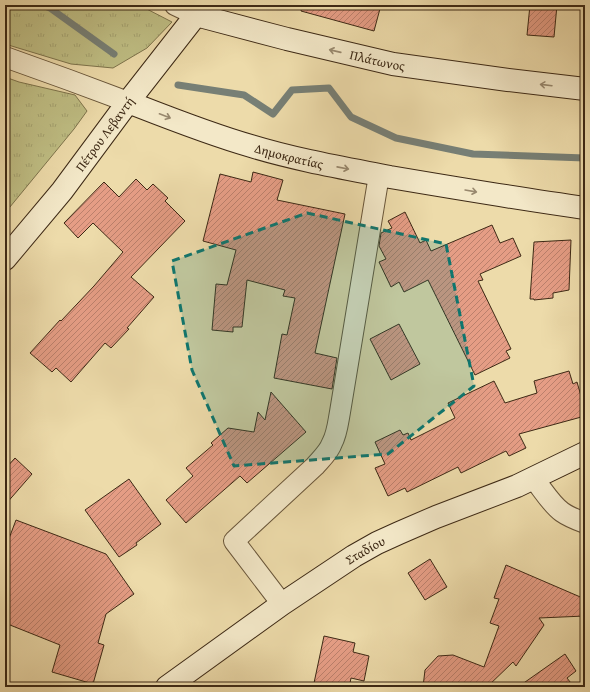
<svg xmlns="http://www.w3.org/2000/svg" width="590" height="692" font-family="'Gentium Book Plus',serif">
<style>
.grass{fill:url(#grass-tufts);stroke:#7e744c}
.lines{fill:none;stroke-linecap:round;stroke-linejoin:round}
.stream{stroke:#777f75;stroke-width:7}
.building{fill:url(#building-hatch);stroke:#3d2915}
.street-casing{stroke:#69563a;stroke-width:22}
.secondary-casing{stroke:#3d2915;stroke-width:24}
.street{stroke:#f3e8c8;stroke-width:20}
.secondary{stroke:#f3e8c8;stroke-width:22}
.oneway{stroke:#98886e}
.marked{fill:#0f766e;fill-opacity:0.2;stroke:#0f766e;stroke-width:3;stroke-dasharray:8 5;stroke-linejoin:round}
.labels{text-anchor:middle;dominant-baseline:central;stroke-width:3.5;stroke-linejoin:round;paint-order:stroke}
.street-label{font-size:13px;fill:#3d2915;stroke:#f3e8c8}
</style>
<defs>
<pattern id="grass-tufts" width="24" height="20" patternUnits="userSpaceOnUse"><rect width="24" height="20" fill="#bfbe84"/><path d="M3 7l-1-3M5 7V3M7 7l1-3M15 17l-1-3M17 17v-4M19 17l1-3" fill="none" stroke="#a5a371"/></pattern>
<pattern id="building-hatch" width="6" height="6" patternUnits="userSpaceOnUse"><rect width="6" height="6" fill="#e59d85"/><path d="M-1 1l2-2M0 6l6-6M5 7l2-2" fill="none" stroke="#bb806c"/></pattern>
</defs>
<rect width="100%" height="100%" fill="#eddbaa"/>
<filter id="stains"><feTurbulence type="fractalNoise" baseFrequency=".005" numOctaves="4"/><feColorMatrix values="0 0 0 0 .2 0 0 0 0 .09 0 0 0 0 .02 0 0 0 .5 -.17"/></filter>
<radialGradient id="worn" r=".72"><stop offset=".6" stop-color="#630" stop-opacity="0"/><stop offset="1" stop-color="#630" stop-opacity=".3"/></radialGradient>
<g class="grass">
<polygon points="5,5 139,5 172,22 147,48 113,68 71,64 5,44"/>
<polygon points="5,77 19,82 75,95 87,111 74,129 5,213"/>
</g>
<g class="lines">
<g class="stream">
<polyline points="43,5 50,8 114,54"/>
<polyline points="178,85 244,95 273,114 292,90 329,88 351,117 396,138 473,154 585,158"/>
</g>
</g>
<g class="building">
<polygon points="302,5 381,5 374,31 301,11"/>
<polygon points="530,5 557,5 554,37 527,35"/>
<polygon points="253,172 283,180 277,200 345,214 315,353 337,358 332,389 274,378 282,334 287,335 295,298 283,296 285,290 247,280 242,327 233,327 233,332 212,330 216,284 227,285 236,250 203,241 220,174 251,182"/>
<polygon points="136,179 147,190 153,184 168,198 165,201 185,221 131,277 154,297 127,328 129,329 111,348 105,343 71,382 56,368 52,372 30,353 60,320 61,321 94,286 123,252 93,223 78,238 64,223 104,182 119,197"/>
<polygon points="405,212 420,243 426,240 431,251 492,225 500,243 513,238 521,256 480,274 483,280 478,281 511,349 506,351 510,358 475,375 428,280 404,292 399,282 391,287 379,262 386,259 379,246 381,233 392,228 388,221"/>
<polygon points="571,240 569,290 553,293 553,298 534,300 534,299 530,299 534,242"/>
<polygon points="399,324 420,364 391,380 370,339"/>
<polygon points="569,371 573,384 577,382 585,410 585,416 519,434 526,448 509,456 506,451 461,473 458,467 407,492 405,488 388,496 375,468 385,464 375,442 400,430 403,435 408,433 411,440 455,418 448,403 494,381 505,403 537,393 534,381"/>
<polygon points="271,392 306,432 247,483 240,476 186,523 166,500 193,476 186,468 213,445 211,443 228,428 254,432 258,412 265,420"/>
<polygon points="15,458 32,474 5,505 5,469"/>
<polygon points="129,479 161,524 136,543 137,545 119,557 85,510"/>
<polygon points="16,520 106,554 134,594 106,614 98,643 104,645 93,684 52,672 60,645 5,623 5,549"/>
<polygon points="430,559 447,587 425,600 408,573"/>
<polygon points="506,565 585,599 585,616 539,618 544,625 516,666 513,662 487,687 423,687 425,670 438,656 453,655 484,667 499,626 490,623 499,599 494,598"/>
<polygon points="324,636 355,643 353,652 369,656 364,681 351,678 350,683 344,683 344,687 334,687 314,683"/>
<polygon points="565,654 576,671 567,678 574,687 518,687"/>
</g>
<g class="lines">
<g class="street-casing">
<g id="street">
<polyline points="175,5 196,15"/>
<polyline points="5,57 69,80 128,102"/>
<path d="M 534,479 C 543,490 551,504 562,512 C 569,517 577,520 585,523"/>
<path d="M 282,604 L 234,541 L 315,466 C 321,459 329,452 332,443 C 337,434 338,423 340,412 L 379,175"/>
</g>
</g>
<g class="secondary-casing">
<g id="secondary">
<path id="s1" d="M 196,15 L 287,39 L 393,64 L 508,80 L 585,89"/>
<path id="s2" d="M 128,102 C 169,118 209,134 251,146 C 297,160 344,168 390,177 C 455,188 520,199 585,208"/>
<path id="s3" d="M 5,259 L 62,191 L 128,102 L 196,15 L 201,5"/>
<path id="s4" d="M 167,687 L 282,604 L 354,556 L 377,543 L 399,533 L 436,517 L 517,486 L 585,453"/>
</g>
</g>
<use href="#street" class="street"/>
<use href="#secondary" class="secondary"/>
</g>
<defs><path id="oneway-shaft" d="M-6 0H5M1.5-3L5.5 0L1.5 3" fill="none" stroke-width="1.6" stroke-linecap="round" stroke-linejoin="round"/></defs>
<g class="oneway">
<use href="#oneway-shaft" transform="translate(335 51) rotate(-167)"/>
<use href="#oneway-shaft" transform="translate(546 85) rotate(-173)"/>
<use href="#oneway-shaft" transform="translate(165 116) rotate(21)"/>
<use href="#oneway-shaft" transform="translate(343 168) rotate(11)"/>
<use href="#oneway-shaft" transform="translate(471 191) rotate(10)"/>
</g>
<path class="marked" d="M 307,213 L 446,244 L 474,386 L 388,454 L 234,466 L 192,370 L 172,261 Z"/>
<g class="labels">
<g class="street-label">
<text stroke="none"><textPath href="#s1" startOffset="187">Πλάτωνος</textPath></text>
<text stroke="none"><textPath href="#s3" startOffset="160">Πέτρου Λεβαντή</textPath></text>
<text stroke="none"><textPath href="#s2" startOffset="170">Δημοκρατίας</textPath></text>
<text stroke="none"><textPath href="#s4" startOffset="241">Σταδίου</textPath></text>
</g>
</g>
<rect width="590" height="692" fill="none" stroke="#eddbaa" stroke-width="20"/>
<rect x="6" y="6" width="578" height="680" fill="none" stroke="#3d2915" stroke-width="2"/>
<rect x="10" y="10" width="570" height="672" fill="none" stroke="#3d2915"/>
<rect width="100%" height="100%" filter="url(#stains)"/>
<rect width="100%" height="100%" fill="url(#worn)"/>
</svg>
